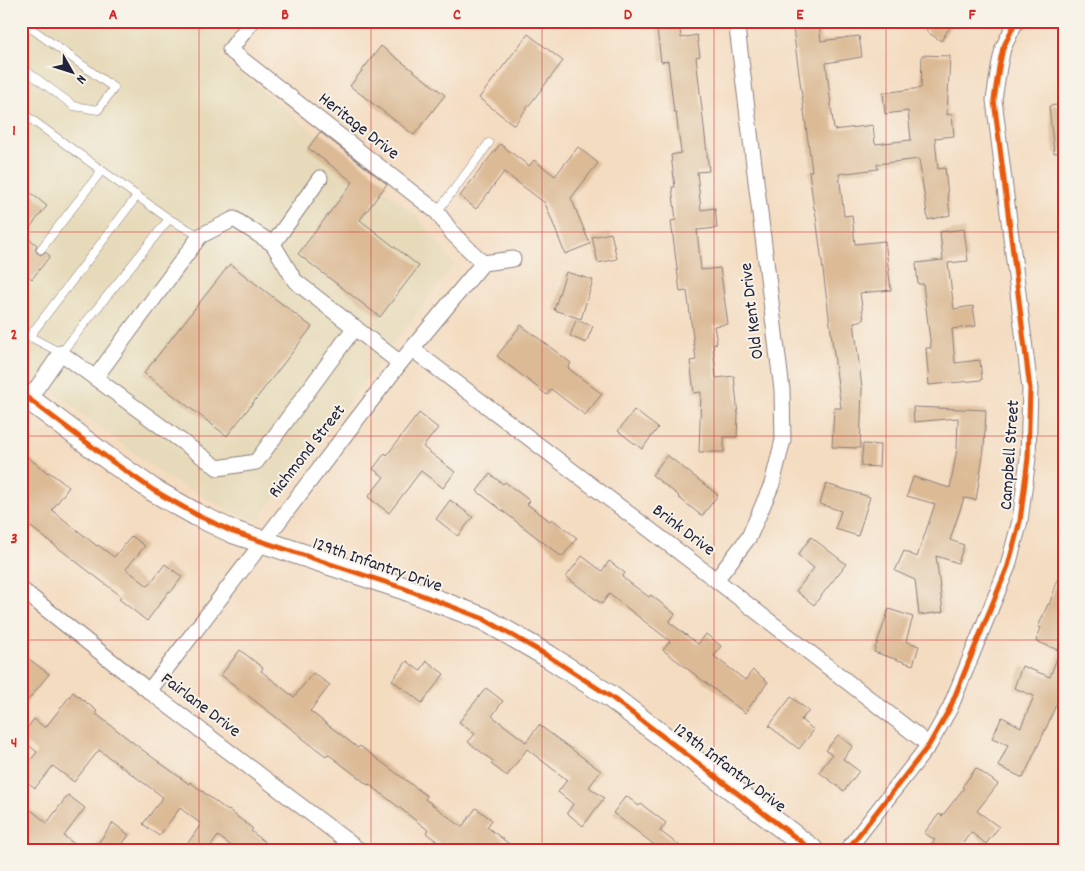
<svg xmlns="http://www.w3.org/2000/svg" width="1085" height="871" font-family="Dekko,sans-serif">
<style>
.built{fill:#e6daba}
.building{fill:#dbba95}
.lines{fill:none;stroke-linecap:round;stroke-linejoin:round}
.lane-casing{stroke:#8b7f7e;stroke-width:9}
.street-casing{stroke:#8b7f7e;stroke-width:17}
.secondary-casing{stroke:#8b7f7e;stroke-width:24}
.lane{stroke:#fff;stroke-width:8}
.street{stroke:#fff;stroke-width:15}
.secondary{stroke:#fff;stroke-width:22}
.cycleway-casing{stroke:#f7f3e8;stroke-width:8}
.cycleway{stroke:#e8590c;stroke-width:5}
.grid{fill:none;stroke:#d62828;stroke-width:1;stroke-opacity:0.55}
.labels{text-anchor:middle;dominant-baseline:central;stroke-width:4;stroke-linejoin:round;paint-order:stroke}
.street-label{font-size:18px;fill:#22223b;stroke:#f7f3e8}
.neatline{fill:none;stroke:#d62828;stroke-width:2}
.grid-label{font-size:16px;text-anchor:middle;font-weight:bold;fill:#d62828}
</style>
<rect width="100%" height="100%" fill="#f7f3e8"/>
<filter id="ink" filterUnits="userSpaceOnUse"><feTurbulence type="fractalNoise" baseFrequency=".02" numOctaves="2"/><feDisplacementMap in="SourceGraphic" scale="10" xChannelSelector="R" yChannelSelector="G"/><feConvolveMatrix kernelMatrix="1 2 1 2 8 2 1 2 1" color-interpolation-filters="sRGB"/></filter>
<filter id="wash" filterUnits="userSpaceOnUse"><feTurbulence type="fractalNoise" baseFrequency=".0096" numOctaves="4" result="noise"/><feDisplacementMap in="SourceGraphic" scale="20" xChannelSelector="R" yChannelSelector="G"/><feGaussianBlur stdDeviation="1.12" result="paint"/><feColorMatrix in="noise" values="0 0 0 0 0 0 0 0 0 0 0 0 0 0 0 0 0 1.4 0 .05"/><feComposite in="paint" operator="in"/></filter>
<g filter="url(#wash)">
<rect width="100%" height="100%" fill="#f4dcc1"/>
<polygon class="built" points="21,21 246,21 220,57 418,217 454,265 258,520 240,516 166,477 21,368"/>
<g id="blocks">
<g class="building">
<polygon points="656,21 679,21 681,38 697,35 700,56 696,57 709,171 697,172 701,210 715,208 717,228 697,230 701,270 720,268 728,324 714,326 717,343 713,344 716,378 734,376 738,415 737,437 724,437 724,452 699,452 701,392 694,393 690,361 696,360 687,291 680,292 671,221 676,220 672,187 675,187 671,155 681,153 676,112 674,112 668,61 661,62"/>
<polygon points="792,21 819,21 821,41 859,36 862,57 826,63 834,130 873,125 875,144 911,140 908,111 885,114 883,93 921,88 922,55 950,56 947,115 952,114 954,136 935,138 938,169 945,168 950,215 928,220 919,159 877,164 878,169 839,174 844,216 852,215 855,244 885,241 891,290 860,293 864,320 854,322 862,388 860,448 832,447 834,408 841,408 815,209 814,209 809,171 812,171"/>
<polygon points="932,21 954,21 941,41 926,31"/>
<polygon points="528,34 563,61 514,125 479,98"/>
<polygon points="381,46 445,95 414,135 350,86"/>
<polygon points="1064,104 1064,152 1054,153 1049,106"/>
<polygon points="320,132 387,184 360,220 419,266 380,317 298,254 353,182 308,148"/>
<polygon points="500,144 529,166 534,160 555,176 578,147 598,163 571,198 590,244 565,254 545,203 504,172 476,209 460,196"/>
<polygon points="21,185 47,206 24,235 37,245 35,249 37,253 41,255 45,252 50,256 32,279 27,275 28,272 26,269 21,266"/>
<polygon points="964,229 968,261 948,263 954,309 973,306 976,326 952,329 955,363 980,360 982,380 929,385 926,348 931,348 923,284 918,284 916,263 943,260 940,232"/>
<polygon points="611,233 617,259 598,263 592,237"/>
<polygon points="230,264 312,327 227,436 144,373"/>
<polygon points="566,272 593,280 581,319 554,310"/>
<polygon points="576,320 593,326 586,343 570,336"/>
<polygon points="521,325 571,363 568,368 602,394 585,415 551,389 547,395 497,356"/>
<polygon points="913,407 986,410 984,449 976,500 964,498 950,540 964,545 958,563 936,556 943,612 919,615 915,580 895,571 904,551 917,557 935,504 907,496 913,477 950,488 957,449 958,418 914,422"/>
<polygon points="634,410 658,428 642,449 618,431"/>
<polygon points="419,413 438,428 423,447 455,472 443,488 421,471 389,513 368,497 384,477 373,469 385,453 387,455"/>
<polygon points="863,444 880,445 879,467 861,466"/>
<polygon points="21,452 48,473 49,472 69,487 52,510 97,546 98,545 114,557 132,536 145,546 126,569 148,586 165,564 182,577 171,592 169,591 147,621 119,599 121,596 31,527 21,539"/>
<polygon points="667,455 718,495 702,516 678,497 679,496 652,475"/>
<polygon points="490,474 503,484 505,482 530,501 527,504 550,521 552,519 577,538 562,557 477,491"/>
<polygon points="826,484 870,497 858,536 835,529 841,511 820,504"/>
<polygon points="450,500 473,517 458,536 436,519"/>
<polygon points="811,537 846,564 814,605 796,591 814,568 798,555"/>
<polygon points="582,556 602,571 609,561 625,573 622,577 649,597 651,595 675,614 669,622 698,644 706,634 721,646 714,656 745,680 753,670 768,682 745,713 663,650 670,641 609,594 602,604 566,577"/>
<polygon points="1061,570 1064,571 1064,637 1058,650 1036,641 1041,628 1038,627 1048,604 1049,605"/>
<polygon points="889,609 913,617 906,641 919,646 913,665 874,652"/>
<polygon points="1062,644 1064,645 1064,685 1048,724 1023,778 998,766 1008,745 992,738 1002,717 1021,727 1034,696 1014,688 1022,666 1050,677"/>
<polygon points="240,650 263,668 261,671 294,697 313,673 330,685 310,711 358,748 360,746 427,796 425,799 462,827 476,808 492,820 487,827 517,850 448,850 426,833 428,830 369,784 368,785 328,754 326,756 302,738 302,737 221,675"/>
<polygon points="29,659 49,674 21,709 21,668"/>
<polygon points="407,661 420,671 427,661 444,674 422,703 392,680"/>
<polygon points="486,688 503,701 492,716 526,742 539,725 601,771 589,787 604,798 583,826 567,813 573,804 558,792 567,780 527,749 507,776 491,764 493,761 468,742 475,734 459,722"/>
<polygon points="73,692 97,711 95,713 144,751 189,784 190,782 228,811 229,810 253,829 251,831 275,850 237,850 218,836 208,850 183,850 201,824 180,808 159,836 143,824 163,797 99,750 74,782 53,766 35,788 21,777 21,772 37,752 21,739 21,736 34,719 45,728"/>
<polygon points="791,697 809,711 801,720 814,730 799,749 769,726"/>
<polygon points="838,735 853,746 843,759 859,771 844,791 819,772 832,755 826,750"/>
<polygon points="976,768 998,784 977,811 999,827 986,844 971,832 958,850 927,850 935,840 924,833 939,814 942,816 964,788 962,787"/>
<polygon points="68,795 85,808 64,836 82,850 38,850 21,836 21,823 31,810 47,823"/>
<polygon points="626,796 639,806 641,804 666,823 660,831 685,850 661,850 613,813"/>
<polygon points="113,823 129,835 118,850 93,850"/>
</g>
</g>
</g>
<g filter="url(#ink)">
<use href="#blocks" fill-opacity="0" stroke="#8b7f7e" stroke-width="1"/>
<g class="lines">
<g class="lane-casing">
<g id="lane">
<polyline points="21,67 74,106 98,110 114,88 21,21"/>
<polyline points="21,112 169,219 200,236"/>
<polyline points="437,212 489,143"/>
<polyline points="41,249 102,170"/>
<polyline points="21,274 22,272"/>
<polyline points="21,332 61,353 169,219"/>
<polyline points="29,337 137,196"/>
</g>
</g>
<g class="street-casing">
<g id="street">
<polyline points="252,21 230,50 437,212 453,234 483,263"/>
<polyline points="320,178 273,244 295,281 400,363"/>
<polyline points="412,349 716,580 929,745"/>
<polyline points="95,378 200,236 234,219 273,244"/>
<polyline points="29,399 61,353 218,468 256,462 355,327"/>
<polyline points="716,580 749,537 772,484 783,440 782,390 737,28 738,21"/>
<polyline points="21,589 149,691 359,850"/>
<polyline points="149,691 400,363 483,263 513,259"/>
<polyline points="847,850 929,745 950,708 1008,566 1020,521 1028,458 1030,389 994,100 999,67 1003,48 1016,21"/>
</g>
</g>
<g class="secondary-casing">
<polyline id="secondary" points="21,393 110,460 153,490 197,515 233,532 403,588 484,619 548,656 611,697 812,850"/>
</g>
<use href="#lane" class="lane"/>
<use href="#street" class="street"/>
<use href="#secondary" class="secondary"/>
<g class="cycleway-casing">
<g id="cycleway">
<polyline points="21,393 110,460 153,490 197,515 233,532 403,588 484,619 548,656 611,697 812,850"/>
<polyline points="847,850 929,745 950,708 1008,566 1020,521 1028,458 1030,389 994,100 999,67 1003,48 1016,21"/>
</g>
</g>
<use href="#cycleway" class="cycleway"/>
</g>
</g>
<path class="grid" d="M 199,21 L 199,850M 371,21 L 371,850M 542,21 L 542,850M 714,21 L 714,850M 886,21 L 886,850M 21,232 L 1064,232M 21,436 L 1064,436M 21,640 L 1064,640"/>
<g class="labels">
<g class="street-label">
<text transform="translate(358 127) rotate(38)">Heritage Drive</text>
<text transform="translate(753 311) rotate(-97)">Old Kent Drive</text>
<text transform="translate(308 452) rotate(-52)">Richmond Street</text>
<text transform="translate(1011 455) rotate(-86)">Campbell Street</text>
<text transform="translate(683 531) rotate(37)">Brink Drive</text>
<text transform="translate(377 566) rotate(19)">129th Infantry Drive</text>
<text transform="translate(200 706) rotate(37)">Fairlane Drive</text>
<text transform="translate(729 769) rotate(37)">129th Infantry Drive</text>
</g>
</g>
<rect width="1085" height="871" fill="none" stroke="#f7f3e8" stroke-width="55"/>
<g transform="translate(72 72) rotate(129)" stroke="#f7f3e8" stroke-width="4" paint-order="stroke">
<path d="M0-4L9 19L0 12L-9 19Z" fill="#22223b"/>
<text y="-8" font-size="14" font-weight="bold" text-anchor="middle" fill="#22223b">N</text>
</g>
<rect x="28" y="28" width="1030" height="816" class="neatline"/>
<g class="grid-label">
<text x="113" y="19">A</text>
<text x="285" y="19">B</text>
<text x="457" y="19">C</text>
<text x="628" y="19">D</text>
<text x="800" y="19">E</text>
<text x="972" y="19">F</text>
<text x="14" y="135">1</text>
<text x="14" y="339">2</text>
<text x="14" y="543">3</text>
<text x="14" y="747">4</text>
</g>
</svg>
